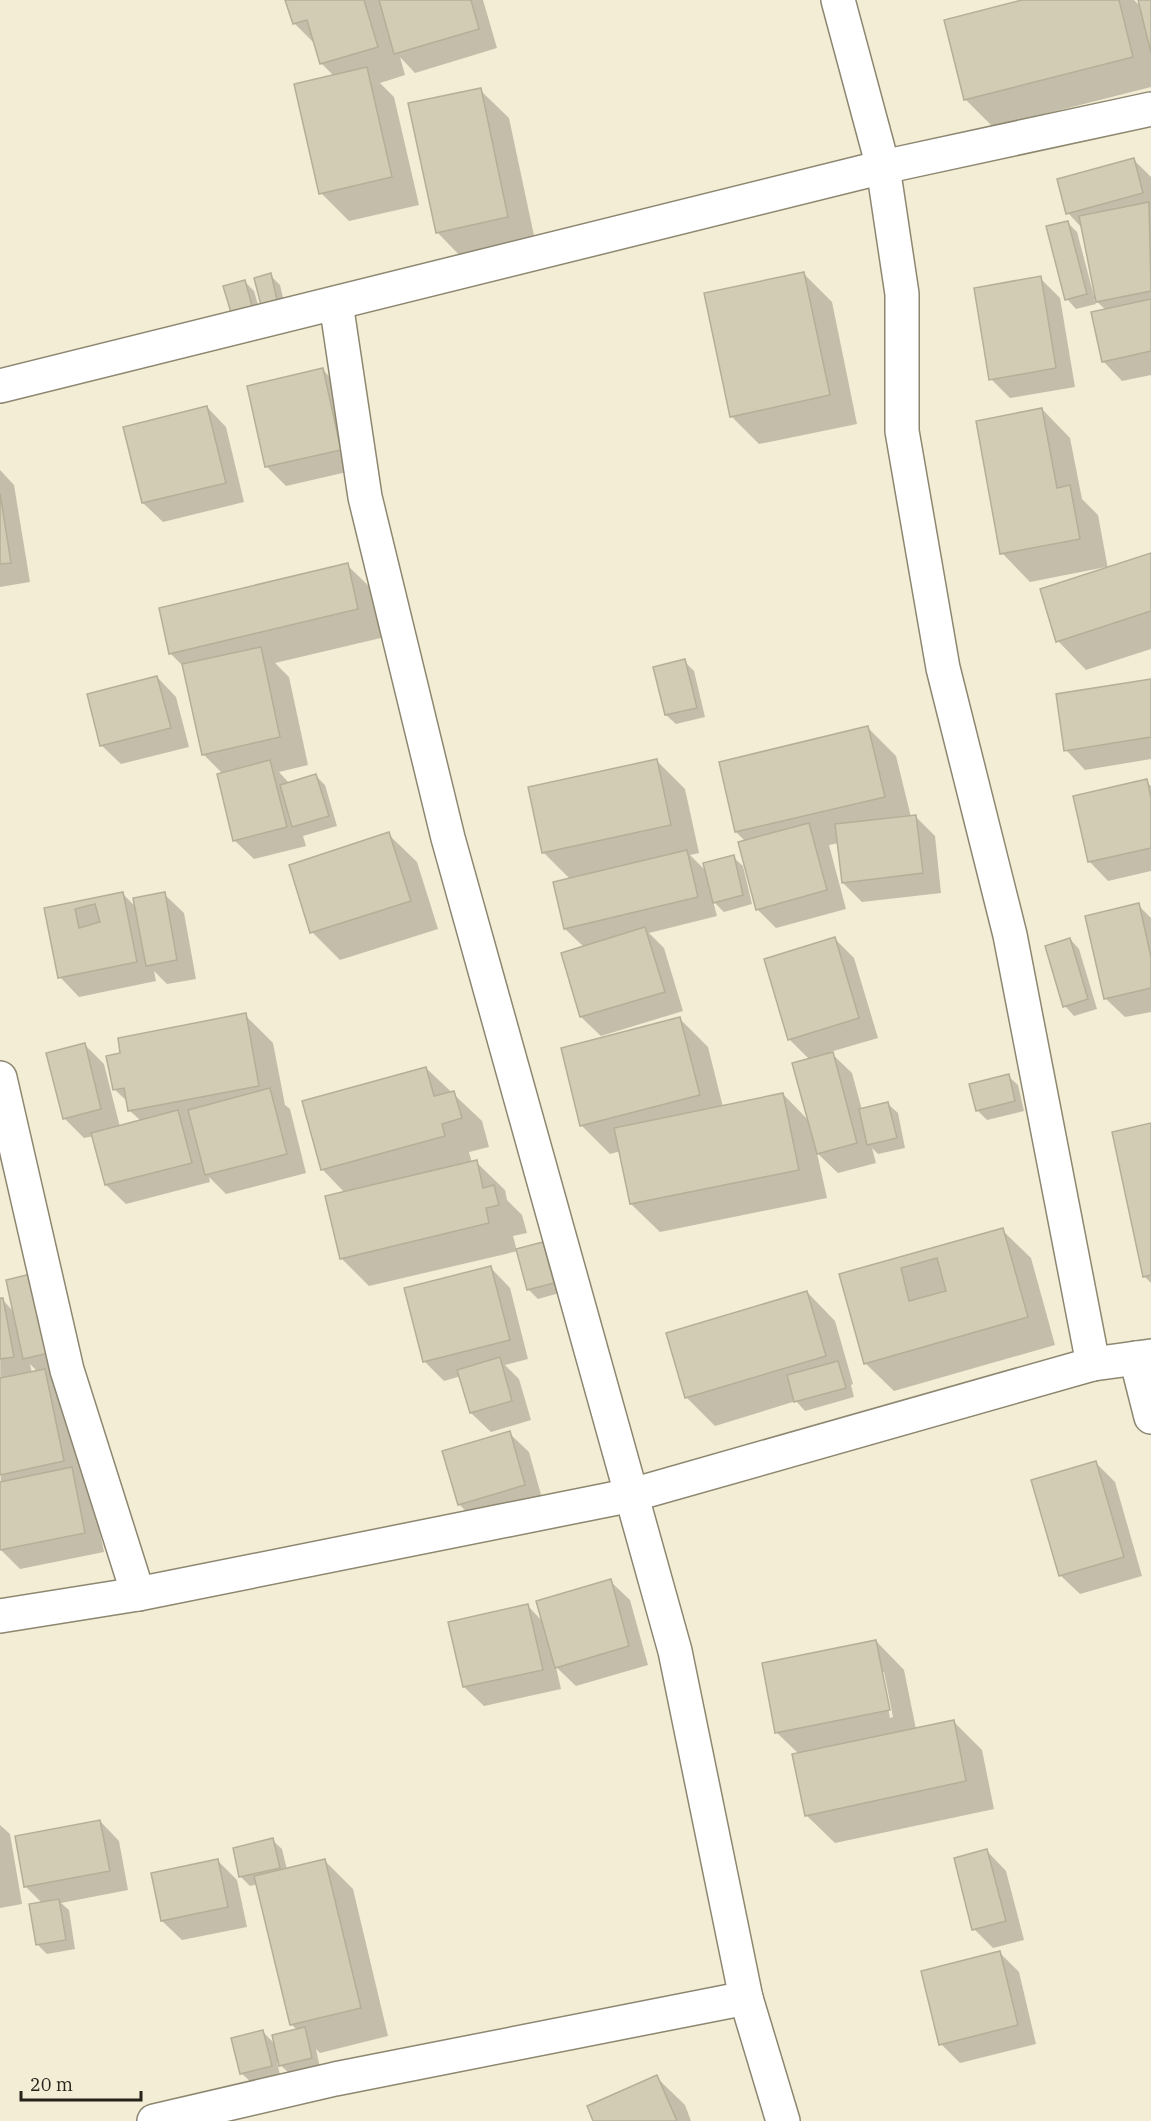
<svg xmlns="http://www.w3.org/2000/svg" width="1151" height="2121" font-family="'IBM Plex Serif',serif">
<style>
.shadow{fill:#0003;fill-rule:evenodd}
.building{fill:#d3ccb5;stroke:#b5af98;stroke-width:1.5;fill-rule:evenodd}
.lines{fill:none;stroke-linecap:round;stroke-linejoin:round}
.street-casing{stroke:#8d8771;stroke-width:36}
.street{stroke:#fff;stroke-width:33}
</style>
<rect width="100%" height="100%" fill="#f4edd5"/>
<g class="shadow">
<polygon points="287,0 483,0 497,48 415,73 400,57 405,75 380,83 394,97 419,205 349,221 321,193 334,76 321,63 316,45 294,23"/>
<polygon points="1028,0 1134,0 1141,7 1139,0 1151,0 1151,87 993,127 965,99"/>
<polygon points="480,90 509,118 536,245 465,261 437,232"/>
<polygon points="1133,159 1151,177 1151,375 1122,381 1103,361 1106,310 1094,299 1096,304 1076,309 1067,299 1067,222 1077,232 1094,296 1096,296 1083,229 1068,213"/>
<polygon points="804,274 832,302 857,424 759,444 731,416"/>
<polygon points="270,275 280,285 286,310 272,314"/>
<polygon points="1040,278 1060,298 1075,387 1010,398 991,379"/>
<polygon points="244,281 254,291 263,322 225,287"/>
<polygon points="323,370 342,390 360,469 286,486 267,467"/>
<polygon points="207,407 226,427 244,502 163,522 143,503"/>
<polygon points="1042,409 1070,438 1082,499 1098,515 1108,569 1151,555 1151,649 1086,670 1058,641 1106,567 1030,582 1002,553"/>
<polygon points="0,470 14,485 30,582 0,587"/>
<polygon points="347,565 376,593 385,637 275,663 289,677 308,765 279,772 290,784 316,776 325,785 337,826 303,836 306,846 254,859 234,840 223,774 203,754 184,667 170,653"/>
<polygon points="684,661 694,671 705,717 676,724 666,715"/>
<polygon points="157,677 176,697 189,747 121,764 101,745"/>
<polygon points="1151,681 1151,759 1085,770 1066,750"/>
<polygon points="868,728 896,756 911,817 916,817 935,836 941,893 862,902 843,883 839,843 829,845 846,909 776,928 757,909 746,842 736,832"/>
<polygon points="656,760 685,789 699,853 690,855 707,872 733,857 743,866 752,904 724,912 713,901 717,916 649,933 664,948 683,1011 601,1036 581,1017 584,947 565,929 570,879 543,852"/>
<polygon points="1146,781 1151,786 1151,871 1108,881 1089,861"/>
<polygon points="388,834 417,862 438,929 340,960 312,932"/>
<polygon points="122,893 136,907 164,894 184,913 196,979 167,984 154,971 156,981 79,997 60,977 46,909"/>
<polygon points="1138,905 1151,918 1151,1012 1125,1017 1105,998"/>
<polygon points="835,939 854,958 878,1038 830,1052 852,1073 862,1110 888,1104 898,1113 905,1148 878,1154 872,1148 876,1163 838,1173 817,1153 827,1198 660,1232 631,1204 621,1151 610,1154 582,1126 562,1049 679,1018 708,1047 723,1107 783,1094 809,1121 810,1060 789,1039"/>
<polygon points="1070,939 1079,949 1097,1009 1074,1016 1065,1006"/>
<polygon points="245,1015 273,1043 285,1105 290,1109 306,1173 226,1194 209,1177 210,1182 126,1204 106,1185 94,1136 84,1138 65,1119 84,1044 104,1064 120,1127 141,1121 129,1110 128,1102 114,1089"/>
<polygon points="426,1068 482,1121 489,1147 469,1152 472,1163 476,1162 505,1190 507,1200 522,1215 527,1233 513,1236 517,1251 543,1243 553,1253 563,1292 538,1299 529,1290 518,1251 369,1286 341,1258 345,1193 322,1169"/>
<polygon points="1008,1076 1018,1085 1024,1111 987,1120 977,1110"/>
<polygon points="1151,1125 1151,1283 1144,1276"/>
<polygon points="1002,1230 1031,1258 1055,1345 894,1391 865,1363 841,1275"/>
<polygon points="491,1268 510,1288 528,1359 505,1365 519,1379 531,1420 491,1432 471,1413 461,1376 444,1381 424,1361"/>
<polygon points="807,1292 835,1321 853,1384 851,1385 854,1397 805,1411 796,1401 715,1426 686,1397"/>
<path d="M 2,1299 L 68,1372 L 50,1376 L 73,1399 L 104,1552 L 20,1569 L 1,1550 L 0,1300 ZM 30,1364 L 38,1372 L 32,1373 Z"/>
<polygon points="509,1433 529,1452 544,1505 478,1524 459,1504"/>
<polygon points="1096,1463 1115,1482 1142,1576 1080,1594 1060,1575"/>
<polygon points="610,1581 630,1600 648,1665 576,1686 556,1667 561,1689 484,1706 464,1687 528,1606 543,1622"/>
<path d="M 876,1641 L 904,1670 L 916,1729 L 953,1721 L 982,1750 L 994,1809 L 835,1843 L 806,1815 L 799,1754 L 776,1732 ZM 881,1672 L 884,1672 L 893,1717 L 890,1718 Z"/>
<polygon points="100,1821 119,1841 128,1890 61,1903 69,1910 75,1949 47,1954 38,1945 42,1903 26,1887"/>
<polygon points="0,1825 10,1834 22,1904 0,1908"/>
<polygon points="272,1840 282,1849 287,1870 324,1860 353,1889 388,2036 320,2053 316,2049 320,2068 290,2074 277,2062 280,2075 251,2082 241,2073 263,2032 276,2045 297,2030 291,2024 258,1884 250,1886 241,1877 234,1849"/>
<polygon points="987,1851 1006,1871 1024,1940 993,1948 974,1929"/>
<polygon points="218,1861 237,1880 247,1927 182,1940 162,1921"/>
<polygon points="1000,1953 1019,1972 1036,2044 960,2063 941,2044"/>
<polygon points="656,2077 685,2105 691,2121 595,2121"/>
</g>
<g class="building">
<polygon points="285,0 364,0 378,47 320,64 307,20 293,24"/>
<polygon points="379,0 471,0 479,29 394,54"/>
<polygon points="1022,0 1119,0 1133,57 964,100 944,20"/>
<polygon points="1138,0 1151,0 1151,53"/>
<polygon points="367,67 392,177 319,194 294,84"/>
<polygon points="481,88 508,217 436,233 408,103"/>
<polygon points="1134,158 1143,193 1066,214 1057,179"/>
<polygon points="1149,202 1151,291 1096,302 1079,216"/>
<polygon points="1068,221 1087,294 1065,300 1046,226"/>
<polygon points="804,272 830,395 730,417 704,293"/>
<polygon points="271,273 277,300 261,305 254,278"/>
<polygon points="1041,276 1056,368 989,380 974,288"/>
<polygon points="245,280 254,313 233,319 223,286"/>
<polygon points="1151,299 1151,351 1102,362 1091,312"/>
<polygon points="323,368 341,450 265,467 247,386"/>
<polygon points="207,406 226,483 142,503 123,427"/>
<polygon points="1042,408 1057,488 1070,485 1080,539 1000,554 976,421"/>
<polygon points="0,493 11,563 0,564"/>
<polygon points="1151,553 1151,611 1056,642 1040,589"/>
<polygon points="348,563 358,609 169,654 159,608"/>
<polygon points="261,647 280,737 202,755 182,664"/>
<polygon points="685,659 697,708 665,715 653,667"/>
<polygon points="157,676 171,728 100,746 87,694"/>
<polygon points="1151,679 1151,737 1064,751 1056,694"/>
<polygon points="868,726 885,797 735,832 719,762"/>
<polygon points="657,759 671,825 542,853 528,787"/>
<polygon points="270,760 287,827 233,841 217,774"/>
<polygon points="316,774 329,816 292,827 280,785"/>
<polygon points="1147,779 1151,798 1151,848 1088,862 1073,796"/>
<polygon points="916,815 923,873 842,883 835,824"/>
<polygon points="809,823 827,890 756,910 738,842"/>
<polygon points="389,832 411,901 310,933 289,865"/>
<polygon points="687,850 698,897 564,929 553,882"/>
<polygon points="734,855 743,895 713,903 703,863"/>
<path d="M 123,892 L 137,962 L 58,978 L 44,908 ZM 95,904 L 100,922 L 79,928 L 75,909 Z"/>
<polygon points="165,892 177,960 146,966 133,898"/>
<polygon points="1139,903 1151,957 1151,988 1104,999 1085,916"/>
<polygon points="645,927 665,992 580,1017 561,953"/>
<polygon points="835,937 859,1018 788,1040 764,959"/>
<polygon points="1070,938 1088,999 1063,1007 1045,946"/>
<polygon points="246,1013 259,1086 128,1111 124,1088 113,1090 106,1056 120,1053 118,1038"/>
<polygon points="680,1017 700,1095 580,1126 561,1048"/>
<polygon points="85,1043 101,1109 63,1119 46,1053"/>
<polygon points="833,1052 857,1143 817,1154 792,1063"/>
<polygon points="426,1067 434,1096 454,1091 462,1118 442,1124 445,1136 321,1170 302,1101"/>
<polygon points="1009,1074 1015,1101 976,1111 969,1084"/>
<polygon points="270,1088 287,1154 205,1175 188,1110"/>
<polygon points="783,1093 799,1170 630,1204 614,1128"/>
<polygon points="888,1102 897,1138 867,1145 859,1109"/>
<polygon points="178,1110 192,1163 105,1185 91,1133"/>
<polygon points="1151,1123 1151,1275 1143,1277 1112,1132"/>
<polygon points="477,1160 483,1188 494,1185 499,1205 486,1208 489,1223 340,1259 325,1196"/>
<path d="M 1003,1228 L 1028,1317 L 864,1364 L 839,1274 ZM 937,1258 L 946,1291 L 909,1301 L 901,1268 Z"/>
<polygon points="543,1242 554,1283 527,1290 516,1249"/>
<polygon points="491,1266 510,1340 423,1362 404,1288"/>
<polygon points="31,1274 49,1353 23,1359 6,1280"/>
<polygon points="807,1291 826,1356 685,1398 666,1333"/>
<polygon points="0,1298 3,1298 14,1357 0,1359"/>
<polygon points="500,1357 512,1401 470,1413 457,1370"/>
<polygon points="838,1361 846,1388 794,1402 787,1375"/>
<polygon points="45,1369 64,1461 0,1475 0,1378"/>
<polygon points="510,1431 525,1485 458,1505 442,1451"/>
<polygon points="1096,1461 1124,1557 1059,1576 1031,1480"/>
<polygon points="72,1467 85,1533 0,1550 0,1482"/>
<polygon points="611,1579 629,1646 555,1668 536,1601"/>
<polygon points="528,1604 543,1670 463,1687 448,1622"/>
<polygon points="876,1640 890,1710 775,1733 762,1663"/>
<polygon points="954,1720 966,1781 805,1816 792,1754"/>
<polygon points="100,1820 110,1871 24,1887 15,1836"/>
<polygon points="273,1838 280,1868 239,1877 233,1848"/>
<polygon points="987,1849 1006,1921 972,1930 954,1858"/>
<polygon points="218,1859 228,1907 161,1921 151,1873"/>
<polygon points="325,1859 361,2008 290,2025 254,1876"/>
<polygon points="59,1899 66,1940 36,1945 29,1904"/>
<polygon points="1000,1951 1018,2025 939,2045 921,1971"/>
<polygon points="305,2027 312,2058 279,2066 272,2035"/>
<polygon points="263,2030 272,2066 240,2074 231,2038"/>
<polygon points="657,2075 677,2121 593,2121 587,2106"/>
</g>
<g class="lines">
<g class="street-casing">
<g id="street">
<polyline points="838,0 883,167 902,294 902,431 943,668 1010,935 1093,1364"/>
<polyline points="336,303 365,497 448,838 675,1651 746,1998 783,2121"/>
<polyline points="0,386 883,167 1151,109"/>
<polyline points="0,1078 67,1370 138,1594"/>
<polyline points="1136,1358 1151,1417"/>
<polyline points="0,1616 138,1594 632,1495 1093,1364 1151,1356"/>
<polyline points="154,2121 335,2079 746,1998"/>
</g>
</g>
<use href="#street" class="street"/>
</g>
<path d="M21 2091v9h120v-9" fill="none" stroke="#26231a" stroke-width="3"/>
<text x="30" y="2091" font-size="18" fill="#26231a" stroke="#f4edd5" stroke-width="4.5" paint-order="stroke">20 m</text>
</svg>
